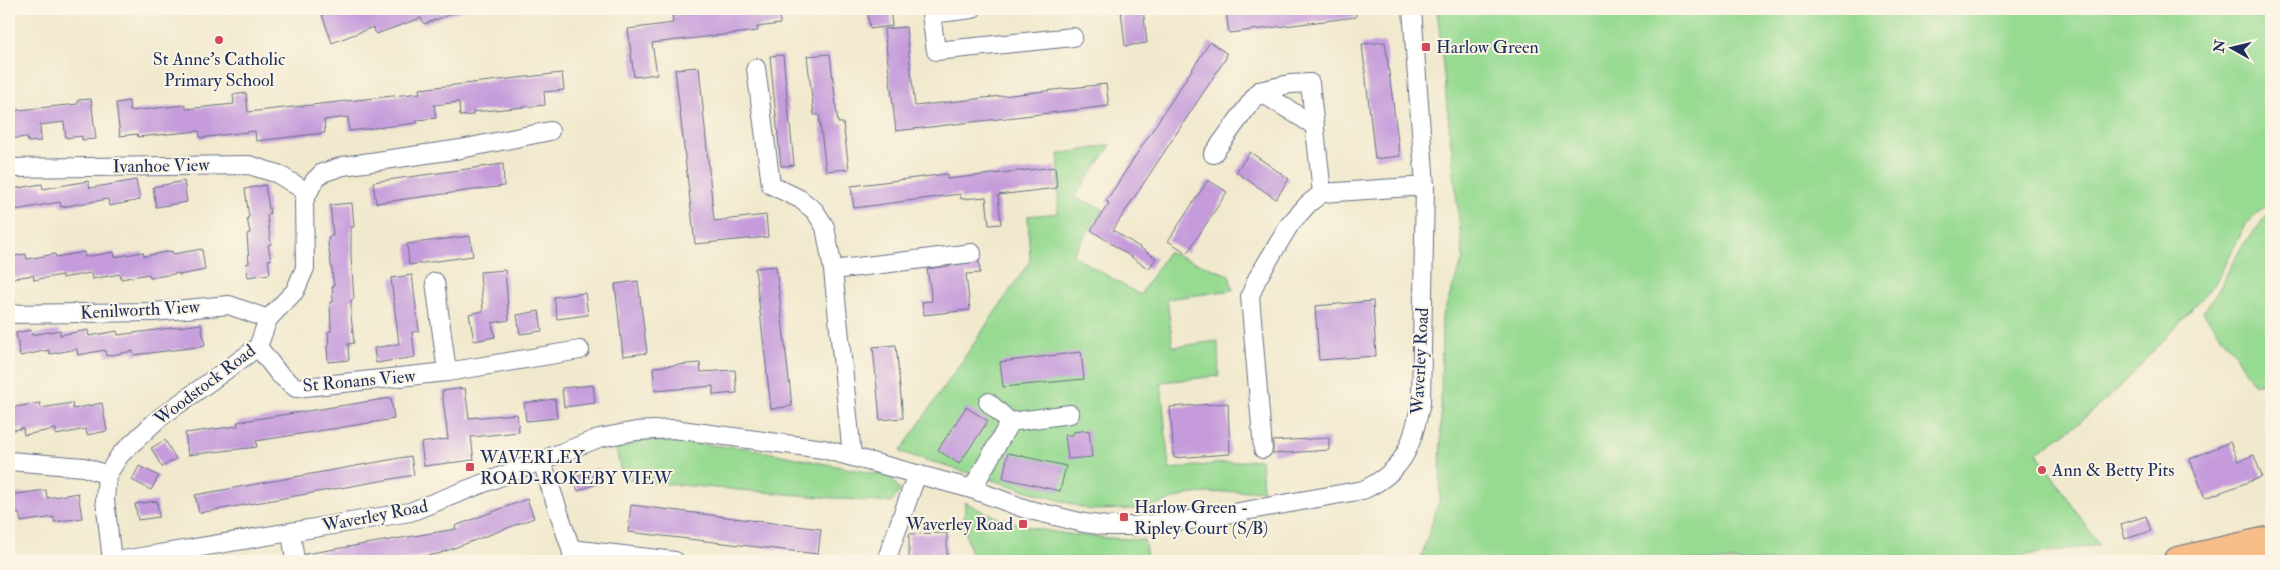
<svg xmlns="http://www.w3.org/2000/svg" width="2280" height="570" font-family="'IM FELL Double Pica',serif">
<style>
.green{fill:#97da92;stroke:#598478}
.building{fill:#c59bdb}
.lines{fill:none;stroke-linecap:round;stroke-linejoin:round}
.street-casing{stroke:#667085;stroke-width:20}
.primary-casing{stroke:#667085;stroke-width:30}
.street{stroke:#fff;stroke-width:18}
.primary{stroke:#f7bd88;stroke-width:28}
.poi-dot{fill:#d1495b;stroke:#fcf5e5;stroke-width:2}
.labels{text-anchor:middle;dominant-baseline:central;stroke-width:4;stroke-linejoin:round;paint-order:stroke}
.poi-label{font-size:18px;fill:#1b2f5e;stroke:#fcf5e5;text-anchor:start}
.street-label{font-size:18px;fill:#1b2f5e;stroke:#fcf5e5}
</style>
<rect width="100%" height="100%" fill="#fcf5e5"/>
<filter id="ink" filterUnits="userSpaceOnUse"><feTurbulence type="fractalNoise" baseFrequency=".02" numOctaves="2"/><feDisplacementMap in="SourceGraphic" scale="10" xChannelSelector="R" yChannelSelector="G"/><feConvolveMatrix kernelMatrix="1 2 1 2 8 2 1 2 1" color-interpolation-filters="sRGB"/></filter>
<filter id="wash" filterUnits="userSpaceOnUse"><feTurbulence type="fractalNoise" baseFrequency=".0096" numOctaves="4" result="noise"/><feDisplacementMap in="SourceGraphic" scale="20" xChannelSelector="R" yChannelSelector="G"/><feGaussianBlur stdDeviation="1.12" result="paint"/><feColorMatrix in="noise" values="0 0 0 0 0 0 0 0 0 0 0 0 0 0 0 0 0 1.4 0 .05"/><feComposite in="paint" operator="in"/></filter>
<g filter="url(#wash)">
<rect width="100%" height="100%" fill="#f1e9cd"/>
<g class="green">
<polygon points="1437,9 2271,9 2271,202 2246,224 2215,284 2121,386 2080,422 2037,453 2099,545 1981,561 1420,561 1440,498 1442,317 1463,259"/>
<polygon points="1111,145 1074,197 1103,209 1072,255 1140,295 1168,252 1229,275 1233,290 1167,299 1173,347 1218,341 1219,376 1161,382 1169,469 1261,459 1263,490 1191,494 1141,509 1091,510 900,452 1030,261 1028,216 1058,213 1059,154"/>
<polygon points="2271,211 2271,388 2266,380 2254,385 2236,355 2203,312 2212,301 2242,246"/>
<polygon points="645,440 747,448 891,477 900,491 891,503 623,480 616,449"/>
<path d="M 965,502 C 1017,533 1084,537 1144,540 L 1148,561 L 973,561 L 964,527 Z"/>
</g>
<g id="blocks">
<g class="building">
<polygon points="320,9 461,9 462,10 424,24 421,18 376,34 373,27 332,43"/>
<polygon points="731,9 779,9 780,24 757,27 758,31 652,43 657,74 634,77 628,29 673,23 672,16"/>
<polygon points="867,9 890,9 892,26 870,29"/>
<polygon points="1143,9 1147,43 1125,46 1121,10"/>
<polygon points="1251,9 1356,9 1356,17 1229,33 1226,12"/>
<polygon points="906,27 915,106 1106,84 1109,106 896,131 884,29"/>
<polygon points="1210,42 1226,53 1226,58 1113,230 1156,258 1149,269 1091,230 1109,203 1106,201"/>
<polygon points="1385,42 1400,156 1375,159 1362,44"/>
<polygon points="830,54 838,123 843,123 849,169 826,171 819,115 814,115 807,56"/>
<polygon points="783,55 794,165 787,166 781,166 770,56"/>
<polygon points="699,67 714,221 766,215 768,237 695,244 675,69"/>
<polygon points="562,73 564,90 544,92 545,105 473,112 473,115 460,116 459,102 434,105 436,118 417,120 417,123 349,131 348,117 324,120 325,133 256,141 255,131 200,138 199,131 138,137 137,134 120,136 116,103 129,101 130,111 185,105 186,109 234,104 233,95 246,93 248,112 420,93 419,89"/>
<polygon points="91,99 96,139 82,140 82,136 66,138 64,122 40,125 41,141 28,142 27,137 10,139 9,111 78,104 78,100"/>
<polygon points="1250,152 1289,179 1276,199 1236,172"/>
<polygon points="503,164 504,186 376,203 373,182"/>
<polygon points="1055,167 1057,188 998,195 1001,224 989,225 986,197 961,199 960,194 854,208 851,186 947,174 947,179"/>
<polygon points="136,180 140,200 109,206 108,199 61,207 60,202 15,210 11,189 42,184 43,189 88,181 90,188"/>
<polygon points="1208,180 1227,192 1187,253 1168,241"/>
<polygon points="184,181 187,202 156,207 153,187"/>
<polygon points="265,185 270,214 267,215 271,244 268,245 271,260 268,260 270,274 248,277 246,264 249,263 247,234 250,233 247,218 249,217 245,189"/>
<polygon points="352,203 354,227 351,227 351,257 354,299 351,300 351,315 354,343 348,344 349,360 328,362 327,346 329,346 328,332 331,331 330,302 333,302 332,287 334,286 328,243 329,236 333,236 330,205"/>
<polygon points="470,236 473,256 409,265 407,244"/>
<polygon points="202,249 205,270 179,275 179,273 150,278 149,274 121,279 120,274 92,279 91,273 62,278 62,275 34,280 33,275 9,279 9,257 26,254 27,259 55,254 56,257 84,252 85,257 114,252 115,257 143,252 144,256 172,251 173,254"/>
<polygon points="979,261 980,273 966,274 970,310 924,315 922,302 932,301 927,269"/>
<polygon points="776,266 792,406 771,409 755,268"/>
<polygon points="505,270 509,320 492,323 495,337 474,341 469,314 483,311 480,272"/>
<polygon points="412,275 419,331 412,332 415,357 376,363 374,348 399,344 391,278"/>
<polygon points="638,281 647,353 623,356 615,284"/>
<polygon points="585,293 588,315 557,319 554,297"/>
<polygon points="1373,301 1376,356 1319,360 1315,306"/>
<polygon points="539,311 542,331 520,334 517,315"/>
<polygon points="201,324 205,346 134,355 133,351 106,356 105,350 78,355 77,349 50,354 49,350 20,356 16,333 31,330 32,335 60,330 60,335 88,330 89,336 117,331 118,335"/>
<polygon points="896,345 903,418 880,420 873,347"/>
<polygon points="1081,352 1084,379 1003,387 1000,362"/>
<polygon points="700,363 701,372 735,370 737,393 713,395 713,386 655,391 653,367"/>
<polygon points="593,385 595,403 564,407 562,388"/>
<polygon points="465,388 469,418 517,414 519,432 471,437 474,460 424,466 421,443 448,439 442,391"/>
<polygon points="391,398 394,419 256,441 257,447 188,455 185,433 238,426 237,422"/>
<polygon points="555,399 557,418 526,421 524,403"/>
<polygon points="40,403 41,408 72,403 73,409 102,403 107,431 87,435 86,429 56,435 56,429 24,435 23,428 9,431 9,408"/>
<polygon points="1228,403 1230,454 1174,458 1170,407"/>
<polygon points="966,407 988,421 959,464 938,450"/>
<polygon points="1089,430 1092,457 1068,459 1065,435 1073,435 1073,432"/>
<polygon points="1329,438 1329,450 1273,454 1273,441"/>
<polygon points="165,440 176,459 162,467 151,448"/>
<polygon points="2230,442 2238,461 2254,455 2262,477 2205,498 2190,459"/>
<polygon points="1008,453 1066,466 1060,491 1003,478"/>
<polygon points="411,456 414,475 199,513 195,495"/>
<polygon points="139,466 159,476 151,490 132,480"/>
<polygon points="597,468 602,482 578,491 572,478"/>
<polygon points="46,490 47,498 78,493 82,518 54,522 54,517 21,522 19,513 9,515 9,495"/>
<polygon points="527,499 534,518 438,554 392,561 306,561 305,554 456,529 455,526"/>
<polygon points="157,501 159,517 138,520 135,504"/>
<polygon points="631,505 821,529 818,554 628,532"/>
<polygon points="2146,516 2151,531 2125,539 2121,524"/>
<polygon points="947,533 947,561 909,561 909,534"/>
</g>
</g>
</g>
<g filter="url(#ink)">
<use href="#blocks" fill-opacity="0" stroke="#667085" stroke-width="1"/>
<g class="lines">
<g class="street-casing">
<g id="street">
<polyline points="972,9 931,14 936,51 1073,37"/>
<polyline points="756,68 771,185 800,199 815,211 825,227 833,270 852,455"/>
<polyline points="1259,91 1315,126"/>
<polyline points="1213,154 1259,91 1290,84 1310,83 1322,193"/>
<polyline points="9,168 249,165 278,174 307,192"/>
<polyline points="833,270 972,253"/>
<polyline points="435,282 447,372"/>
<polyline points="9,314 153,312 229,305 268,319"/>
<polyline points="258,347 279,374 296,388 447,372 580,350"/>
<polyline points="988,402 1010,422"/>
<polyline points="1263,449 1250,296 1257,279 1290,224 1308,204 1322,193 1425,186"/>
<polyline points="9,461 84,467 107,475"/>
<polyline points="542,462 571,549 573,561"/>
<polyline points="972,489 1010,422 1070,414"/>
<polyline points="291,532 295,561"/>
<polyline points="571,549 675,561"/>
<polyline points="112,561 105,500 107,475 120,455 158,419 258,347 268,319 295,291 305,268 304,201 314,181 322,173 343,166 461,149 550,131"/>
<path d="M 117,561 L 410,512 L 599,438 L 636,431 L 673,429 L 823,449 L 972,489 L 1026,509 L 1084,523 L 1107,526 L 1132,526 L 1199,519 L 1363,490 C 1406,470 1411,446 1421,403 L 1425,186 L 1412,9"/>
<polyline points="886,561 917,474"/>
</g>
</g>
<g class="primary-casing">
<polyline id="primary" points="2178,561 2271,540"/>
</g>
<use href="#street" class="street"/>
<use href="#primary" class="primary"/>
</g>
</g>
<g class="poi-dot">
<circle cx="219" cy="40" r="5"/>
<rect x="1421" y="42" width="10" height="10" rx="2.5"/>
<rect x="465" y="462" width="10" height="10" rx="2.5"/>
<circle cx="2042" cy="470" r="5"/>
<rect x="1119" y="512" width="10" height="10" rx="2.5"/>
<rect x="1018" y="519" width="10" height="10" rx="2.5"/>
</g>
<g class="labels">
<g class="poi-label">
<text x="1436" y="47">Harlow Green</text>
<text x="219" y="59" text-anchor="middle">St Anne's Catholic<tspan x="219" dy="21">Primary School</tspan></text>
<text x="480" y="457">WAVERLEY<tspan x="480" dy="21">ROAD-ROKEBY VIEW</tspan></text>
<text x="2052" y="470">Ann &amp; Betty Pits</text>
<text x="1134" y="507">Harlow Green -<tspan x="1134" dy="21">Ripley Court (S/B)</tspan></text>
<text x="1013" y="524" text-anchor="end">Waverley Road</text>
</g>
<g class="street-label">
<text transform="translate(161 166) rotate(-1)">Ivanhoe View</text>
<text transform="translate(140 310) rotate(-3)">Kenilworth View</text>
<text transform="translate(1420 361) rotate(-87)">Waverley Road</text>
<text transform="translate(359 381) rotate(-5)">St Ronans View</text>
<text transform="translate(205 385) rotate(-37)">Woodstock Road</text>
<text transform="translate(375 516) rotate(-11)">Waverley Road</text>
</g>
</g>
<rect width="2280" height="570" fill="none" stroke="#fcf5e5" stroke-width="30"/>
<g transform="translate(2232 48) rotate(278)" stroke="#fcf5e5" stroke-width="4" paint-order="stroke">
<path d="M0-4L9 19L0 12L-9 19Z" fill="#1b2f5e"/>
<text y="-8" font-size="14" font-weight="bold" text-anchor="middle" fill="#1b2f5e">N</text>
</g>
</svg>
